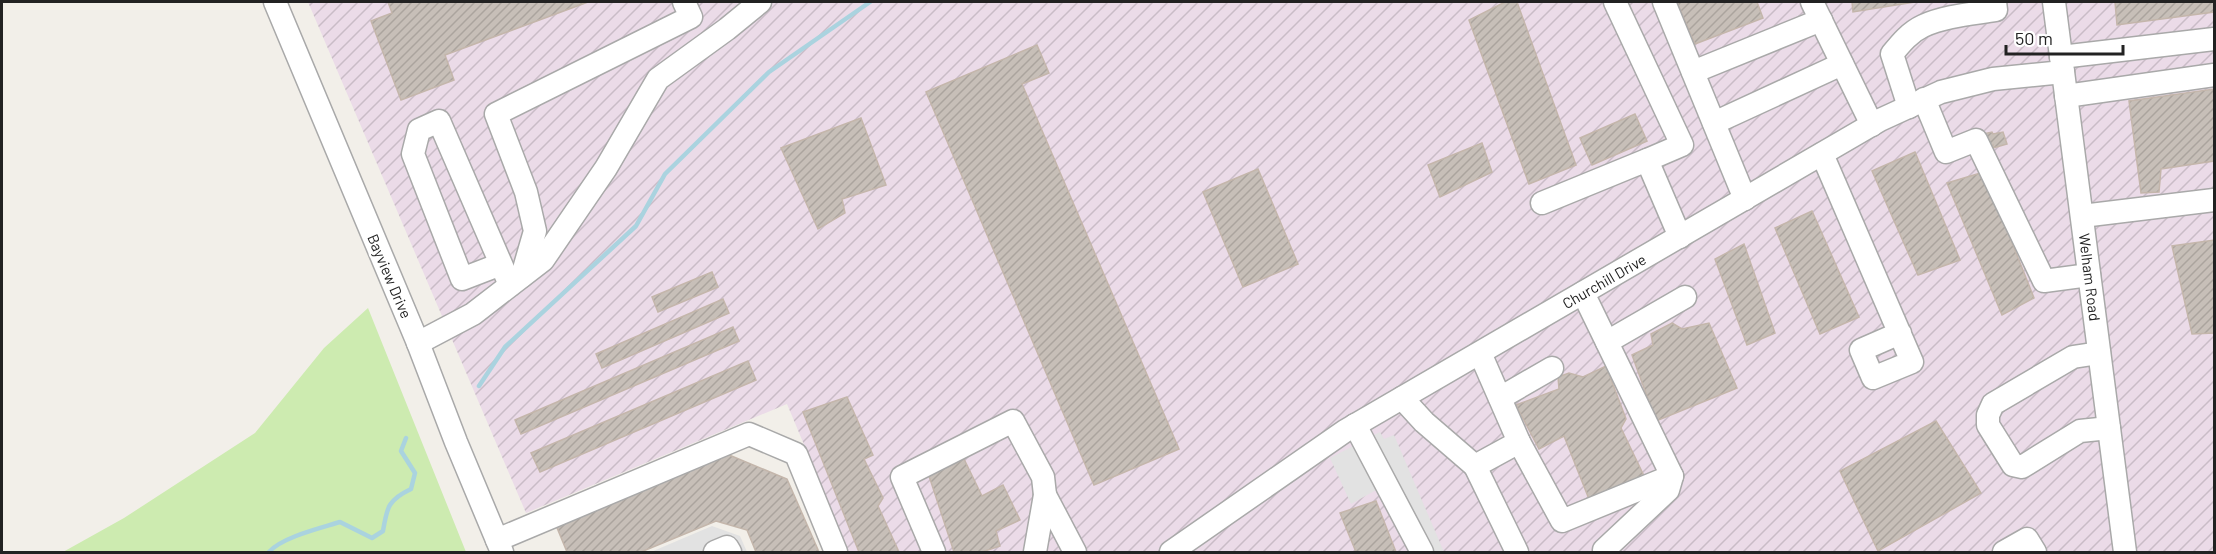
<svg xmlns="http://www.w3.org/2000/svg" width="2216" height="554" font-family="Barlow,sans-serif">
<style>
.industrial{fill:url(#industrial-furrows)}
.grass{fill:#cdebb0}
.parking{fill:#e2e2e2}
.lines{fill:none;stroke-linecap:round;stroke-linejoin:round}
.stream{stroke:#aad3df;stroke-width:4.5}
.building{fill:url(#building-hatch);stroke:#c4b6ab;stroke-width:1.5}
.minor-casing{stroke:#a9a9a9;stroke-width:25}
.minor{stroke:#fff;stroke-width:22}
.labels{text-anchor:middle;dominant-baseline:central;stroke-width:4.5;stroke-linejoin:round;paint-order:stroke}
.street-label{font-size:15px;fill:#222;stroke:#fff}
</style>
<defs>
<pattern id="industrial-furrows" width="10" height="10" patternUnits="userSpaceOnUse" patternTransform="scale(1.5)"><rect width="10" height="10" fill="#ebdbe8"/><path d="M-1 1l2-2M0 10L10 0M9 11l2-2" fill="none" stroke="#c9bcc7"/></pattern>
<pattern id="building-hatch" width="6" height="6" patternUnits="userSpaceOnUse" patternTransform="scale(1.5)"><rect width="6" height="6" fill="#c7bfb8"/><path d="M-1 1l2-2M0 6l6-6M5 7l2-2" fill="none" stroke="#aba49e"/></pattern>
</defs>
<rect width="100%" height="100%" fill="#f2efe9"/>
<polygon class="industrial" points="308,2 2214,2 2214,552 849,552 787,404 526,513"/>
<polygon class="grass" points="368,308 466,552 63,552 124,518 255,433 324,348"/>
<g class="parking">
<polygon points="1380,432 1384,439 1394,435 1444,552 1412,552 1378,489 1351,504 1330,458"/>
<polygon points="712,526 740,536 747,552 651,552"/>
</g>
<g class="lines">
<g class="stream">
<polyline points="479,386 505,347 636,226 665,174 769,72 870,2"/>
<path d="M 269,552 C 282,537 321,528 340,522 L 372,538 L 383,531 C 387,507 388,500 411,489 L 415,473 L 401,451 L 406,438"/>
</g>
</g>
<g class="building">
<polygon points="388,2 588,2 445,55 454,80 401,100 371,21 392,13"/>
<polygon points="1505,2 1517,2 1576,165 1529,184 1469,20"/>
<polygon points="1677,2 1757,2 1763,18 1695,44"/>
<polygon points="1852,2 1915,2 1853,12"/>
<polygon points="2115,2 2214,2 2214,12 2117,25"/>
<polygon points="1037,45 1049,73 1022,84 1179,449 1094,485 926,92"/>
<polygon points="2214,89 2214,161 2161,169 2159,192 2141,193 2129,101"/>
<polygon points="1635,114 1647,141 1592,165 1580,138"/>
<polygon points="861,118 886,185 842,199 845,213 818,229 781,148"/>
<polygon points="1992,132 1993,134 2003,132 2007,144 1993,148 1993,145 1987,147 1983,134"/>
<polygon points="1482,143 1492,172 1440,197 1428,165"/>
<polygon points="1915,152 1960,260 1918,275 1872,171"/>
<polygon points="1258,169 1298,264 1243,287 1203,192"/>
<polygon points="1984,172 2034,298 2002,315 1947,183"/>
<polygon points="1812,211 1859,317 1820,334 1775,228"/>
<polygon points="2214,240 2214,333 2192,334 2172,246"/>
<polygon points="1744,244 1775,333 1747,345 1715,259"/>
<polygon points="712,272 718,287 658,312 652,297"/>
<polygon points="723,299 729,313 602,368 596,354"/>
<polygon points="1672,323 1682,329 1709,323 1737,388 1656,421 1632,355 1653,345 1651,334"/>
<polygon points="733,327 739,341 521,434 515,420"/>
<polygon points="748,361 756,380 540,472 531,453"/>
<polygon points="1606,366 1626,419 1621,428 1646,480 1589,499 1564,436 1539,449 1516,405 1559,389 1558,377 1569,373 1583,377"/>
<polygon points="847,397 873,455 864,459 883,498 878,506 899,552 859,552 803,412"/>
<polygon points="1936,421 1981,493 1878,551 1840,471"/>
<polygon points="722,452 787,479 819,552 756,552 747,530 716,521 641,552 567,552 555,523"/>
<polygon points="964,459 982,496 1003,485 1020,520 996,531 1000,546 982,552 954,552 929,476"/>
<polygon points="1376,501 1396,552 1356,552 1340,513"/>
</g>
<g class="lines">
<g class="minor-casing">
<g id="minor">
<polyline points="275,2 418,343 456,442 502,552"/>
<polyline points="1615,2 1682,145 1647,160"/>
<polyline points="1664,2 1745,199"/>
<polyline points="1812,2 1872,125"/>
<polyline points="2054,2 2125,552"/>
<polyline points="2061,57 2214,39"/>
<polyline points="1693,72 1821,20"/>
<polyline points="2066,96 2214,75"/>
<polyline points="1924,99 1946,152 1976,140 2044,281 2089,275"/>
<path d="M 1909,107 L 1892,54 C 1901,43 1910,32 1923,26 C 1945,16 1972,14 1996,10 L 1995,2"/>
<polyline points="1714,123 1842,64"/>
<polyline points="1822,154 1912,362 1873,378 1861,350 1900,333"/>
<polyline points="1542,203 1647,160 1680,237"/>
<polyline points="2082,216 2214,200"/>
<polyline points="501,264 462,279 413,154 419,130 439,121 501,264 510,285"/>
<polyline points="522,276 535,231 526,192 496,114 691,17 684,2"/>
<polyline points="1607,342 1685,297"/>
<polyline points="418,343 473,314 543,260 606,168 658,79 727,29 760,2"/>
<polyline points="1480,353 1519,442 1562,521 1672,476 1583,293"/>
<polyline points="2099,353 2073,357 1993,404 1988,415 1988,425 2013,465 2022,467 2080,431 2109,428"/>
<polyline points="1402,398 1424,422 1475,466 1519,442"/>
<polyline points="1500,398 1552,368"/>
<polyline points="1355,425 1422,552"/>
<polyline points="1475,466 1517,552"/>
<polyline points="1045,495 1075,552"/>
<polyline points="497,540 749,434 796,454 836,552"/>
<polyline points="1604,550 1668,490 1672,476"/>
<polyline points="715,552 727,547 730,552"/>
<polyline points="934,552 902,477 1013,421 1043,477 1045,495 1035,552"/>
<polyline points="1171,552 1345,431 1880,120 1941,92 1993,79 2063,72"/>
<polyline points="2004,552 2027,539 2035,552"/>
</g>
</g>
<use href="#minor" class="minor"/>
</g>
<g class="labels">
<g class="street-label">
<text transform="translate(390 276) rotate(67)">Bayview Drive</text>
<text transform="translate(2090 277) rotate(83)">Welham Road</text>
<text transform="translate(1604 281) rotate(-30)">Churchill Drive</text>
</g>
</g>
<rect width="2216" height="554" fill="none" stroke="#222222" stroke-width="6"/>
<path d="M2006 45v9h117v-9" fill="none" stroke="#222222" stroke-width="3"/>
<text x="2015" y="45" font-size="18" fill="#222222" stroke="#ffffff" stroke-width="4.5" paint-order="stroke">50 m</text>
</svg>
